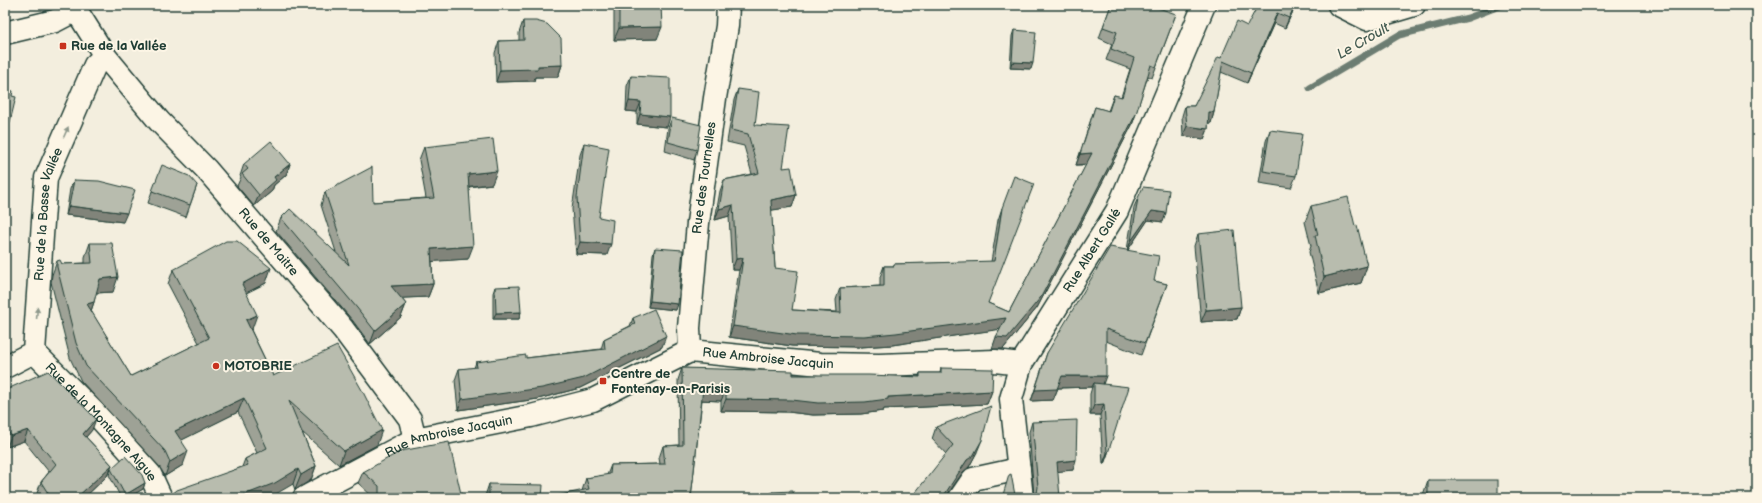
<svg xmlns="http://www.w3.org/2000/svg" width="1762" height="503" font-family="'Balsamiq Sans',sans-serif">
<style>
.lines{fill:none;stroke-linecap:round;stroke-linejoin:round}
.stream{stroke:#6c7d72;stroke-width:7}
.minor-casing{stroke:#1f3d34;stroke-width:25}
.minor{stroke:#fcf5e5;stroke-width:22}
.wall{fill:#9ea296;stroke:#1f3d34}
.shaded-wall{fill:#81847a;stroke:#1f3d34}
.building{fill:#b8bcae;stroke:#1f3d34}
.oneway{fill:#8e998c}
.poi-dot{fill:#c8321e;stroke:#fcf5e5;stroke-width:1.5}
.labels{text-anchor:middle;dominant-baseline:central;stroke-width:4;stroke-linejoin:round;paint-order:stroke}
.poi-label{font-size:13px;font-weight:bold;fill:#1f3d34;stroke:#fcf5e5;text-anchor:start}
.street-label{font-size:13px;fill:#1f3d34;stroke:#fcf5e5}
.water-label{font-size:14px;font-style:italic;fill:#465d53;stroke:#fcf5e5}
</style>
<rect width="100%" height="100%" fill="#f3eede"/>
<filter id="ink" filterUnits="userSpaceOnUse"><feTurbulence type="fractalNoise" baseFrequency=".025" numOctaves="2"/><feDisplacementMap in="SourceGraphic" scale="8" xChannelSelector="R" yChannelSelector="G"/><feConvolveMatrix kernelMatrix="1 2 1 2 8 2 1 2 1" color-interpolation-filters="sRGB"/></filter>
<g filter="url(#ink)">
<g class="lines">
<polyline class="stream" points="1310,88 1399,35 1468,18 1502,5"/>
<g class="minor-casing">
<g id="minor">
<path id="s1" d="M 73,5 L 105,56 L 159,121 L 206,169 L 343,329 L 410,419 L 415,439"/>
<polyline points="1339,5 1367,19 1414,5"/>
<polyline points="5,33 55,21 76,10"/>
<path id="s2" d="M 690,351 L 689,328 L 698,223 L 715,98 L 727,26 L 728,5"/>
<path id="s3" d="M 34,352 L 46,178 L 95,65 L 105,56"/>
<path id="s4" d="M 34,352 L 95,413 L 150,474 L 161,498"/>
<polyline points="5,367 34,352"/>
<path id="s5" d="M 304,498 L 415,439 L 531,416 L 593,400 L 690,351 L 820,364 L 879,365 L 995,361 L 1021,364"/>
<polyline points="960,498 973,479 1019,469"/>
<path id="s6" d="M 1022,498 L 1011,399 L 1021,364 L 1117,211 L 1204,5"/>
</g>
</g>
<use href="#minor" class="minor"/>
</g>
<g class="wall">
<polygon points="615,5 661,5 657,39 614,40 614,7"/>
<polygon points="1111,5 1176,14 1152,78 1148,76 1132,125 1037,308 1003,349 992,349 1000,329 892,345 860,347 792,346 729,337 739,270 732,270 729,216 715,220 720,191 724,180 752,174 744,146 727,142 734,100 738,89 755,125 783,168 796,195 792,207 771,210 775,268 792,310 837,312 836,300 840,288 880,286 880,277 884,266 894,266 894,264 991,262 998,220 1002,208 988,303 1009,312 1086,165 1076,165 1095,107 1108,111 1114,95 1121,97 1130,69 1106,60 1112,44 1099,38"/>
<polygon points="1296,5 1285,28 1274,23 1247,83 1221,72 1214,112 1211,123 1208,123 1208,129 1204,139 1183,136 1182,116 1185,106 1194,106 1221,58 1247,26"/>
<polygon points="523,21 562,65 558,77 535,77 534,81 496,82 495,53 499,41 519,41 519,33"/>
<polygon points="1014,30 1031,69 1010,68 1012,36"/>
<polygon points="631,76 667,127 637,124 637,112 626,111 627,86"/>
<polygon points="5,89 12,96 9,126 5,138"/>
<polygon points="672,118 697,150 694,160 665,151 668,128"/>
<polygon points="1270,130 1296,176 1291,188 1259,183 1266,141"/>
<polygon points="584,143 599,217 607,255 576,254 572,209 580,155"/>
<polygon points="424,147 492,184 469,187 468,259 432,261 433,284 428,297 401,298 406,304 401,317 370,344 353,321 276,231 281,218 336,252 321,205 325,192 373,202 426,198 419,160"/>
<polygon points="244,164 290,164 286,175 274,185 272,191 254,206 237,186 241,177 240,176"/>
<polygon points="74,180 123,222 66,215 70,189"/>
<polygon points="197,185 186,217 148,203 152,191"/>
<polygon points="1138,198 1163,222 1148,220 1128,250 1154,281 1167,284 1141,355 1106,341 1103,384 1108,453 1104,464 1103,464 1100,415 1090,415 1090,394 1092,387 1058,388 1053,400 1031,401 1047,353 1127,250 1134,207"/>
<polygon points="1311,206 1355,226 1367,266 1361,283 1319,293 1309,252 1311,246 1305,222"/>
<polygon points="1198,234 1241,307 1237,319 1201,322 1194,246"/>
<polygon points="90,243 113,292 96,293 94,302 91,311 131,376 199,343 168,284 173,270 266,283 246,293 252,329 251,330 273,376 377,445 339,465 302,432 316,466 311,480 295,490 293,484 171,495 242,467 245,459 257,453 238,412 181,440 183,465 165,476 159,466 81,381 70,358 51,282 52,275 57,261 62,264 85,263 85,257"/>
<polygon points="655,248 676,310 648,307 653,254"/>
<polygon points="495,287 521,312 519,319 493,319 493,293"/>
<polygon points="633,318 662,347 580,388 538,399 458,410 455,380 459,369 474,368 476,362 526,358 601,349 604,339 630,326"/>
<polygon points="682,368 793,375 919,377 920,373 940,373 941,368 992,391 987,404 884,409 883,411 861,414 813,415 788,412 721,411 721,401 702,400 691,498 582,491 586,478 607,475 611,465 660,464 659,458 663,446 679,445 678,380"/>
<polygon points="5,390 92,430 86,437 112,465 107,476 84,498 40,498 37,493 41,482 49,472 24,441 7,447 5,444"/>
<polygon points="1032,422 1073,470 1058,471 1034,496 1029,432"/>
<polygon points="936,427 977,452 969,467 963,472 932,439"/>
<polygon points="111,469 145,483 143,489 128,498 121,498 109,475"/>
<polygon points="363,472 462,498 374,498 358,483"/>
<polygon points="1428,480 1498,498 1422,498"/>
<polygon points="489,484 542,498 485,498 485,496"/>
<polygon points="772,492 794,498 770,498"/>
</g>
<g class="shaded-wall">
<polygon points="1295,5 1296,5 1285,28 1289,18"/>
<polygon points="1277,13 1274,23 1247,83 1251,73"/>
<polygon points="662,27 657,39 614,40 619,28"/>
<polygon points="1012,62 1033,63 1031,69 1010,68"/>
<polygon points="562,65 558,77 535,77 534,81 496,82 500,70 538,66"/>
<polygon points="629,101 641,102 637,112 626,111"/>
<polygon points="1209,112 1214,112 1211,123 1206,123"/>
<polygon points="640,114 670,117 667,127 637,124"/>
<polygon points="1136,114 1132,125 1037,308 1003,349 992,349 996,337"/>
<polygon points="1187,126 1208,129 1204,139 1183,136"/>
<polygon points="1092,153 1088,164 1076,165 1080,154"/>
<polygon points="290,164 286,175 274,185 272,191 254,206 259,195 274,177"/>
<polygon points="497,171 492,184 463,187 468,174"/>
<polygon points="796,195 792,207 767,211 771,200"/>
<polygon points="733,205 729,216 715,220 719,209"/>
<polygon points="69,206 127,213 123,222 66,215"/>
<polygon points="1152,211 1166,213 1163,222 1148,220 1127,251 1131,241"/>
<polygon points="580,242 611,244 607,255 576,254"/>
<polygon points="473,246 468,259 426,262 431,249"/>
<polygon points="743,258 739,270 732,270 736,259"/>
<polygon points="1367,266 1361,283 1319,293 1324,277"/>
<polygon points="271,268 266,283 236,298 242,284"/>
<polygon points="118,277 113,292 94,293 100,279"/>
<polygon points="433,284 428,297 386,299 391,286"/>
<polygon points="650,301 678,304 676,310 648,307"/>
<polygon points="94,302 89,317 87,304"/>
<polygon points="406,304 401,317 370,344 375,331"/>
<polygon points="1241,307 1237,319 1201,322 1206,310"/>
<polygon points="521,312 519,319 493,319 496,313"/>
<polygon points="257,315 252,329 241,334 246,320"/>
<polygon points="1006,318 1002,329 892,345 860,347 792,346 729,337 733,326"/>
<polygon points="666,336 662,347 580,388 538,399 458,410 462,399"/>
<polygon points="1062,376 1106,376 1102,387 1094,383 1092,387 1058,388 1053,400 1031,401 1035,390"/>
<polygon points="703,388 726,389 721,401 698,400"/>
<polygon points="992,391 987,404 884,409 883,411 861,414 813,415 788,412 721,411 726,399 888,397"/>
<polygon points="244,398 238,412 170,446 175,431"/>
<polygon points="1104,404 1100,415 1090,415 1094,405"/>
<polygon points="96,419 92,430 79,445 83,434"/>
<polygon points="28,430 24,441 7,447 11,436"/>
<polygon points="382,430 377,445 339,465 344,451"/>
<polygon points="982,440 977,452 969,467 963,472 945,498 941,498 967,460"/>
<polygon points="188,451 183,465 165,476 170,462"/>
<polygon points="1107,453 1108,453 1104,464 1103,464"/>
<polygon points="1076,460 1073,470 1054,472 1057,462"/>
<polygon points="112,465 107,476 84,498 76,498"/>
<polygon points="316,466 311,480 295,490 301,475"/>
<polygon points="298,469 293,484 269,498 239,498 239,497"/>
<polygon points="145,483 143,489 128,498 124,498 125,495"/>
</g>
<g class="building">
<polygon points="619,5 661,5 662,27 619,28"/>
<polygon points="1111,5 1150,5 1176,14 1156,67 1151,65 1136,114 1041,297 1007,338 996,337 1006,318 896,333 864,336 797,335 733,326 743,258 736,259 733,205 719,209 724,180 759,173 748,134 731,130 738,89 759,92 755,125 789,127 783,168 791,167 796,195 771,200 775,268 798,271 792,310 841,313 840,288 884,286 884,266 894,266 894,264 994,261 1002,208 1014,176 1034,184 988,303 1009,312 1092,153 1080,154 1095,107 1109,111 1114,95 1122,97 1134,58 1111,49 1117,32 1103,27"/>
<polygon points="1258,5 1295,5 1289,18 1277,13 1251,73 1223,61 1214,112 1209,112 1208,129 1187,126 1185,106 1194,106 1218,57 1221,58 1237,21 1247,26"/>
<polygon points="523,21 536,21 547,24 561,38 562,65 538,66 538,69 500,70 499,41 524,40"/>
<polygon points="1014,30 1036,32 1033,63 1012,62"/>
<polygon points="631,76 670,78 670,117 640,114 641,102 629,101"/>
<polygon points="5,89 13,91 12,96 16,97 9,126 5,125"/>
<polygon points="672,118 701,125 697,150 668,142"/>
<polygon points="1270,130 1302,134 1296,176 1263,171"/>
<polygon points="493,139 497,171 468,174 473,246 431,249 433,284 391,286 406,304 375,331 357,308 281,218 290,209 349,265 325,192 372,167 373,202 434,198 424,147"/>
<polygon points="271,141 290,164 274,177 276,180 259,195 242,174 248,169 244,164"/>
<polygon points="584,143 609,148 599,217 613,220 611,244 580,242 577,197"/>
<polygon points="162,165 189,176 197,185 190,205 152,191"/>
<polygon points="74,180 99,181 135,190 127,213 69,206"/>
<polygon points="1143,187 1169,190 1166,213 1152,211 1131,241 1138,198"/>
<polygon points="1348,197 1355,226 1357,225 1367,266 1324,277 1315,235 1318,235 1311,206"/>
<polygon points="1234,230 1241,307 1206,310 1198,234"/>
<polygon points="226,241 237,241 271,268 242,284 257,315 246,320 273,376 337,346 363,392 382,430 344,451 289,401 316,466 301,475 298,469 275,483 239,497 239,498 155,498 163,495 171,495 177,490 248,465 245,459 267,448 244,398 175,431 188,451 170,462 165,451 86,366 76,343 57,267 57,261 60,260 62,264 92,263 90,243 112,243 118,277 100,279 94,302 87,304 131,376 209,338 173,270"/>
<polygon points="1110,247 1159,256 1154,281 1167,284 1145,343 1106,329 1106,376 1062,376 1057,389 1035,390 1047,353"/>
<polygon points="655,248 683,250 678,304 650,301"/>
<polygon points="519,286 521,312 496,313 495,287"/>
<polygon points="654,309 666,336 584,378 542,388 462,399 459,369 477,367 476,362 526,355 526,358 605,349 604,339 635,324 633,318"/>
<polygon points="682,368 793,371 793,375 869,375 920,377 920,373 941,373 941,368 993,369 992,391 888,397 888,399 865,402 818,403 792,400 726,399 726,389 703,388 691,498 547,498 589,489 586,478 610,474 611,465 665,464 663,446 683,445"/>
<polygon points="48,371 96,419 83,434 112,465 76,498 51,498 41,482 56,464 28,430 11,436 5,426 5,390"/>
<polygon points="1094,383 1129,387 1108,453 1107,453 1104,404 1094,405"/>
<polygon points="991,406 982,440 973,456 967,460 943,497 941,498 911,498 953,445 936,427"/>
<polygon points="1077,420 1076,460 1057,462 1060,498 1033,498 1037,493 1038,487 1032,422"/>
<polygon points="449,442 462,498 379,498 379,486 363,472 401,451"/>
<polygon points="125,456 142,475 145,483 125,495 111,469"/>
<polygon points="1011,474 1015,495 1019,498 1002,498 1009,475"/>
<rect x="1428" y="480" width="70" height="18"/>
<polygon points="489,484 543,485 542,498 489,498"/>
<polygon points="793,491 794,498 772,498 772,492"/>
</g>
<defs><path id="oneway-solid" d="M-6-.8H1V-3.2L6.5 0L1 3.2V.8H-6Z"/></defs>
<g class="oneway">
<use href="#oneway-solid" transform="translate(66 132) rotate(-66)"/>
<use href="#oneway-solid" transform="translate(37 313) rotate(-86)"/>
</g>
</g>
<g class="poi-dot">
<rect x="59" y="42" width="8" height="8" rx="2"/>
<circle cx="216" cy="366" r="4"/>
<rect x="599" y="377" width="8" height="8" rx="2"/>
</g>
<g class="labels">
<g class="poi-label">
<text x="71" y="46">Rue de la Vallée</text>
<text x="224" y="366">MOTOBRIE</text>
<text x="611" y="374">Centre de<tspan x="611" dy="15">Fontenay-en-Parisis</tspan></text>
</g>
<g class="street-label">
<text stroke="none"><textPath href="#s2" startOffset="174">Rue des Tournelles</textPath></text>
<text stroke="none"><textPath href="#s3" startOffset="139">Rue de la Basse Vallée</textPath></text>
<text stroke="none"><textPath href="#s1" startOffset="308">Rue de Maitre</textPath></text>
<text stroke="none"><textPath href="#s6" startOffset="270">Rue Albert Gallé</textPath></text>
<text stroke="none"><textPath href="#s5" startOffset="495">Rue Ambroise Jacquin</textPath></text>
<text stroke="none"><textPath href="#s4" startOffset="97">Rue de la Montagne Aigue</textPath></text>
<text stroke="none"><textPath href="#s5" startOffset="159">Rue Ambroise Jacquin</textPath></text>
</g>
<g class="water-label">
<text transform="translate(1363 41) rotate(-30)">Le Croult</text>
</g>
</g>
<rect width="1762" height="503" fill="none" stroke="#fcf5e5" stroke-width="20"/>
<rect x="10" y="10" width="1742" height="483" fill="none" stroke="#1f3d34" stroke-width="1.5" filter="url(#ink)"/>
</svg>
